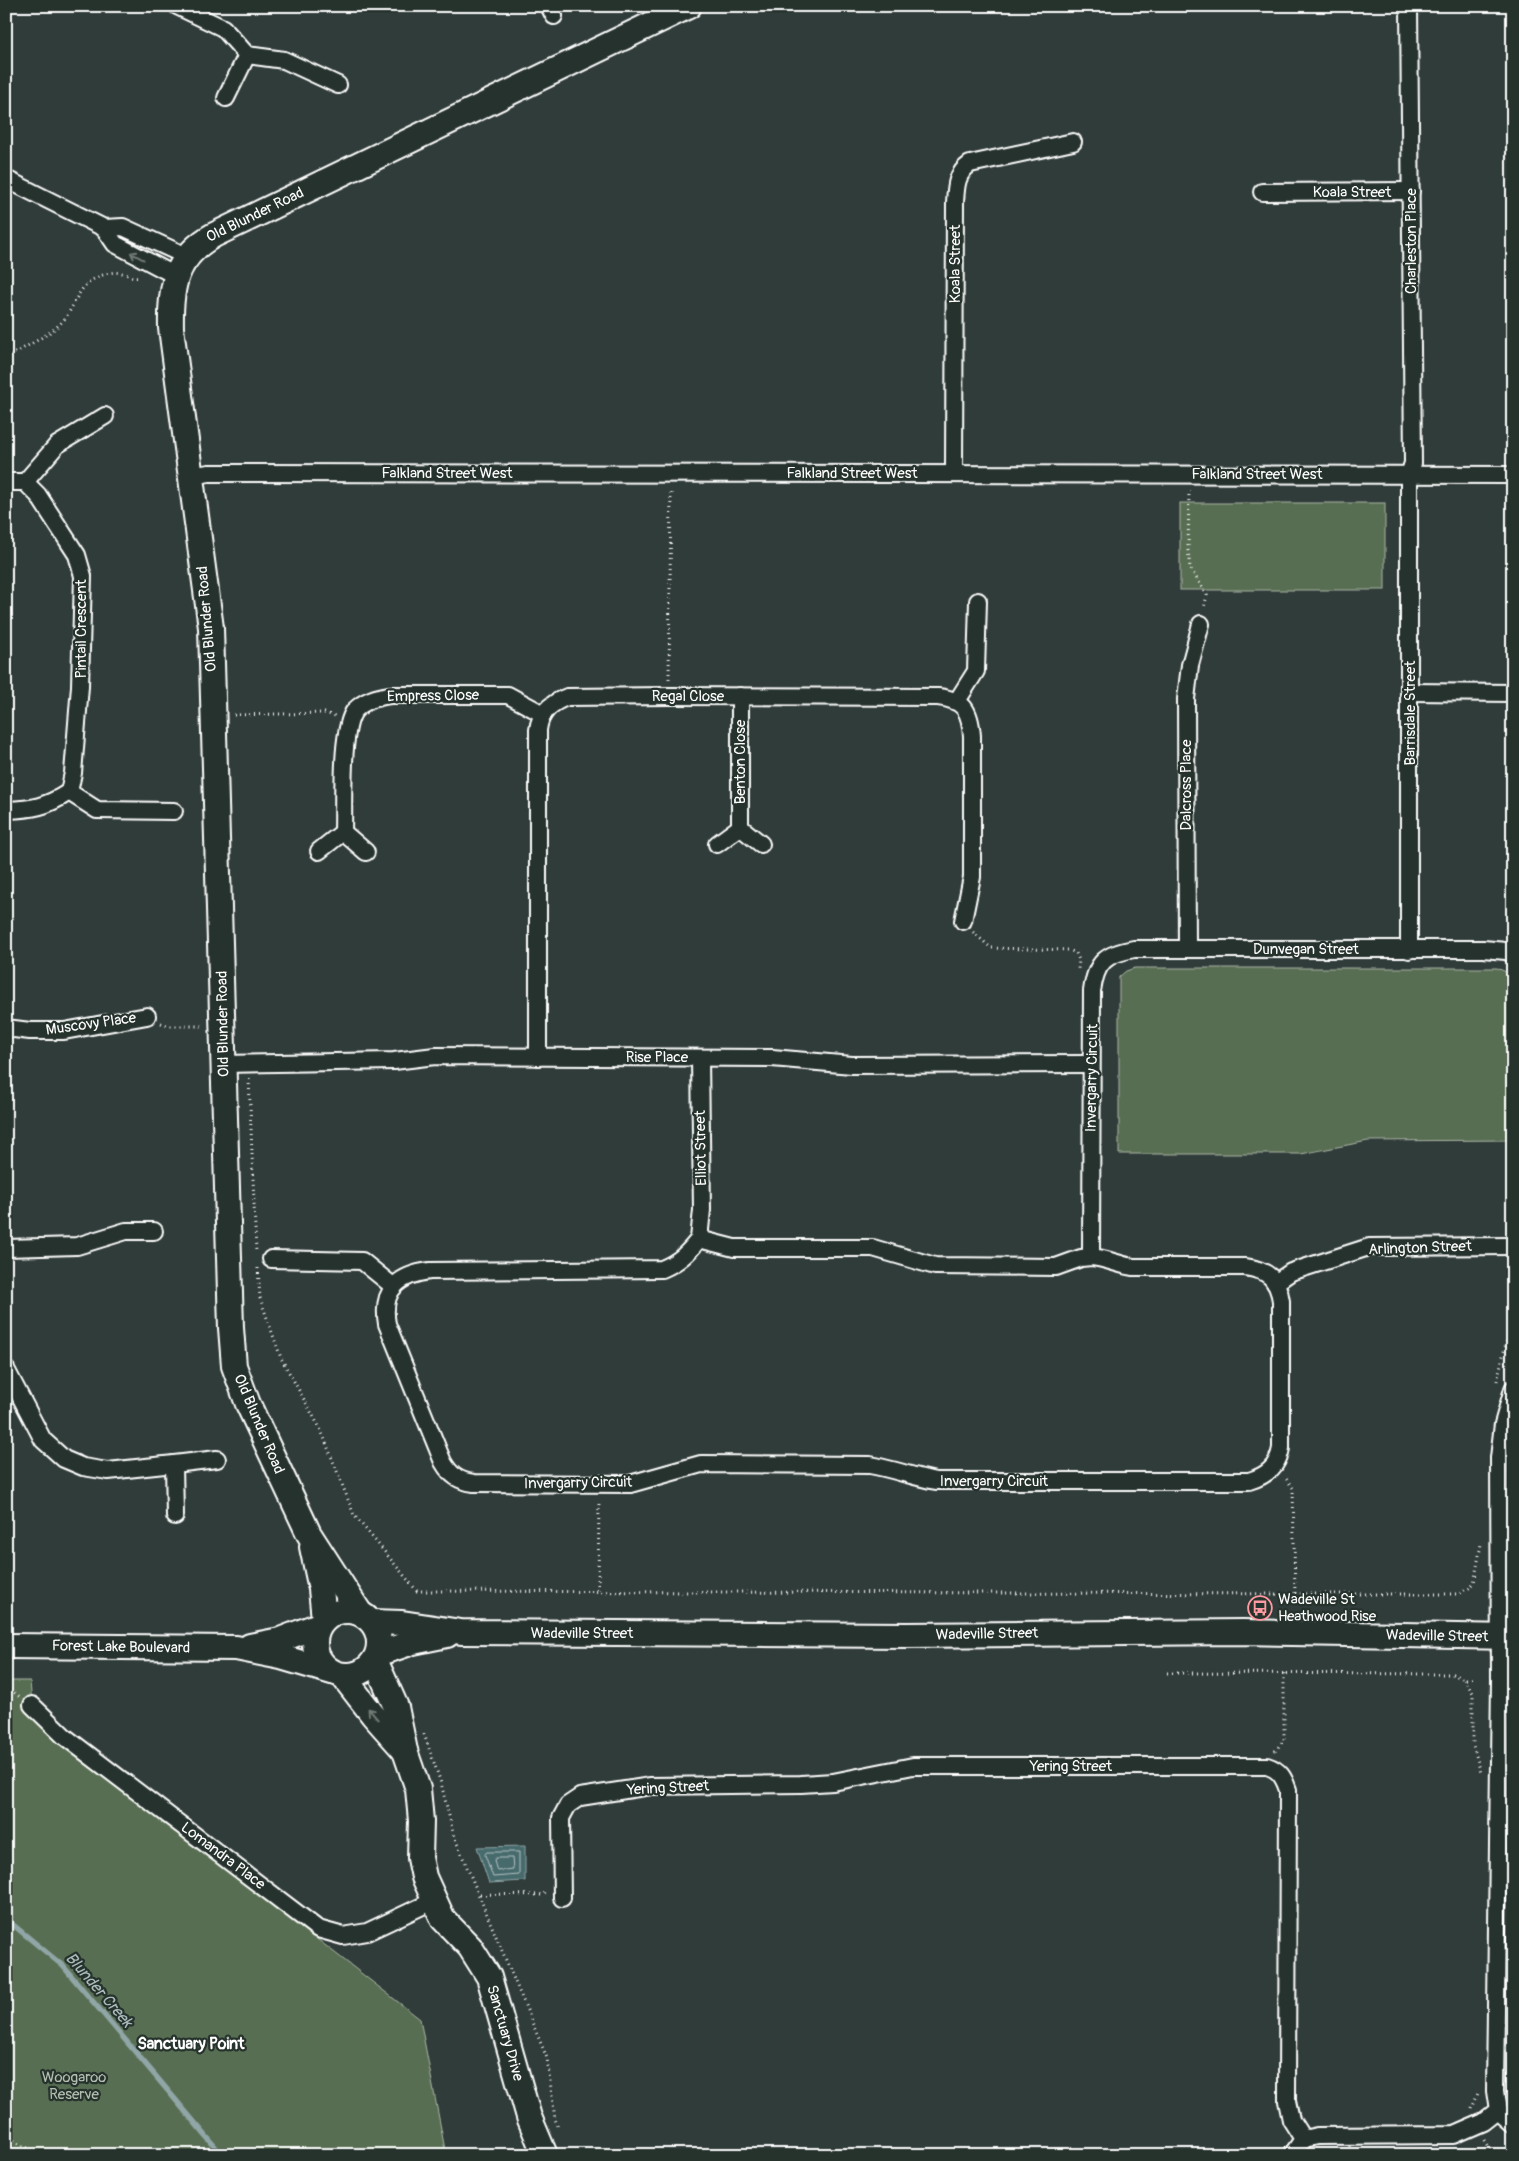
<svg xmlns="http://www.w3.org/2000/svg" width="1519" height="2161" font-family="Pangolin,sans-serif">
<style>
.green{fill:#586e52;stroke:#acb6a8}
.water{fill:#466a6c;stroke:#90a6a7}
.lines{fill:none;stroke-linecap:round;stroke-linejoin:round}
.shore{stroke:#b5c3c4;stroke-width:1}
.stream{stroke:#90a6a7;stroke-width:5.5}
.street-casing{stroke:#fff;stroke-width:20}
.secondary-casing{stroke:#fff;stroke-width:28}
.path{stroke:#fff;stroke-width:3;stroke-dasharray:1 4;stroke-linecap:butt}
.street{stroke:#26332d;stroke-width:16}
.secondary{stroke:#26332d;stroke-width:24}
.oneway{stroke:#727a76}
.labels{text-anchor:middle;dominant-baseline:central;stroke-width:4.5;stroke-linejoin:round;paint-order:stroke}
.street-label{font-size:15px;fill:#fff;stroke:#26332d}
.poi-label{font-size:15px;fill:#fff;stroke:#26332d;text-anchor:start}
.park-label{font-size:15px;fill:#b4beb1;stroke:#26332d}
.water-label{font-size:16px;font-style:italic;fill:#acbcbd;stroke:#26332d}
.neighbourhood-label{font-size:16px;font-weight:bold;fill:#fff;stroke:#26332d}
</style>
<rect width="100%" height="100%" fill="#303c3a"/>
<filter id="ink" filterUnits="userSpaceOnUse"><feTurbulence type="fractalNoise" baseFrequency=".02" numOctaves="2"/><feDisplacementMap in="SourceGraphic" scale="10" xChannelSelector="R" yChannelSelector="G"/><feConvolveMatrix kernelMatrix="1 2 1 2 8 2 1 2 1" color-interpolation-filters="sRGB"/></filter>
<g filter="url(#ink)">
<g class="green">
<rect x="1180" y="503" width="205" height="87"/>
<polygon points="1135,968 1497,968 1513,975 1513,1140 1368,1141 1301,1154 1119,1154 1119,977 1126,971"/>
<polygon points="6,1681 30,1681 32,1705 318,1929 317,1939 420,2019 446,2155 6,2155"/>
</g>
<polygon class="water" points="525,1846 525,1881 489,1883 477,1847"/>
<g class="lines">
<g class="shore">
<polygon points="487,1852 519,1852 519,1875 493,1877 485,1855"/>
<polygon points="496,1858 512,1858 513,1869 497,1871 494,1861"/>
</g>
<polyline class="stream" points="6,1919 63,1966 222,2155"/>
<g class="street-casing">
<g id="street">
<polyline points="177,6 223,28 247,55 284,60 338,85"/>
<polyline points="549,6 554,16"/>
<polyline points="226,98 247,55"/>
<polyline points="6,179 104,228 115,244 176,276"/>
<polyline points="1262,192 1411,191"/>
<polyline points="104,228 123,227 186,256"/>
<path d="M 954,473 L 955,203 C 956,186 956,174 970,164 L 1073,142"/>
<polyline points="191,476 209,473 1513,475"/>
<path d="M 6,482 L 25,482 L 38,495 L 77,555 L 83,576 L 80,686 L 73,773 L 69,792 C 46,807 33,809 6,810"/>
<polyline points="25,482 57,445 105,416"/>
<polyline points="1410,692 1513,693"/>
<polyline points="957,701 976,671 978,601"/>
<polyline points="69,792 97,810 174,811"/>
<polyline points="740,827 740,696"/>
<path d="M 343,832 C 344,806 340,728 355,710 C 365,700 377,697 390,695 L 508,695 L 543,714"/>
<polyline points="717,844 740,827 761,844"/>
<polyline points="319,851 343,832 366,852"/>
<polyline points="1187,949 1186,699 1190,665 1201,624"/>
<polyline points="1409,950 1409,475 1413,463 1409,6"/>
<polyline points="6,1028 30,1031 64,1031 147,1016"/>
<path d="M 538,1057 L 538,730 C 540,712 551,703 567,697 L 669,696 L 938,697 C 964,700 970,710 972,736 L 972,877 L 963,921"/>
<polyline points="224,1064 394,1061 435,1056 772,1058 852,1065 1091,1064"/>
<polyline points="699,1239 702,1210 700,1058"/>
<polyline points="6,1248 77,1246 126,1231 154,1231"/>
<path d="M 1091,1257 C 1106,1258 1119,1265 1133,1267 L 1245,1267 C 1268,1270 1278,1279 1281,1301 L 1281,1448 C 1278,1467 1266,1476 1249,1481 L 936,1481 C 914,1477 893,1469 870,1465 L 701,1464 L 630,1484 L 474,1483 C 459,1481 451,1476 443,1462 L 387,1324 C 381,1290 398,1275 430,1271 L 662,1269 C 679,1262 688,1253 699,1239 L 734,1248 L 873,1248 L 935,1266 L 1056,1267 L 1081,1258 L 1091,1257 L 1092,991 C 1096,961 1106,954 1134,949 L 1483,949 L 1506,951 L 1513,954"/>
<polyline points="271,1259 362,1261 394,1287"/>
<polyline points="1275,1283 1291,1272 1369,1247 1513,1246"/>
<polyline points="6,1369 43,1440 64,1459 83,1467 108,1471 174,1464"/>
<polyline points="1513,1389 1503,1424 1499,1458 1500,1679 1495,2091 1498,2111 1513,2124"/>
<polyline points="175,1516 174,1464 217,1459"/>
<polyline points="32,1705 64,1736 318,1929 343,1936 367,1932 433,1901"/>
<path d="M 562,1898 L 561,1818 L 568,1805 L 580,1797 L 651,1786 L 801,1784 L 833,1782 L 913,1766 L 1267,1766 C 1280,1770 1284,1778 1288,1790 L 1287,2101 L 1291,2120 L 1303,2139 L 1292,2155"/>
<polyline points="1303,2139 1317,2136 1454,2135 1484,2122 1498,2111"/>
</g>
</g>
<g class="secondary-casing">
<g id="secondary">
<polyline points="312,1547 321,1589 324,1619"/>
<circle cx="347" cy="1643" r="32"/>
<path d="M 360,1613 L 309,1534 L 248,1404 L 234,1366 L 231,1328 L 211,628 L 171,328 C 170,286 175,257 214,235 L 689,6"/>
<polyline points="372,1622 402,1623 461,1632 907,1635 1243,1632 1513,1637"/>
<polyline points="6,1646 236,1648 281,1657 332,1672"/>
<polyline points="250,1646 280,1640 319,1625"/>
<polyline points="378,1654 413,1642 447,1635"/>
<polyline points="375,1660 396,1707 405,1751 418,1789 421,1821 420,1858 424,1877 443,1919 470,1947 489,1977 529,2117 545,2155"/>
<polyline points="342,1675 373,1715 405,1751"/>
</g>
</g>
<g class="path">
<path d="M 6,358 C 23,348 48,336 61,323 C 75,309 76,287 96,278 C 104,274 112,271 122,273 C 128,274 133,279 139,277"/>
<polyline points="1189,490 1188,550 1190,568 1207,595 1204,608"/>
<polyline points="669,679 671,491"/>
<polyline points="234,715 324,713 335,716"/>
<polyline points="973,932 991,948 1069,950 1076,953 1079,960 1078,969"/>
<polyline points="161,1023 170,1026 202,1026"/>
<polyline points="249,1079 256,1252"/>
<polyline points="258,1268 260,1298 281,1358 321,1430 354,1515 417,1591 1295,1594 1293,1488 1285,1477"/>
<polyline points="1497,1381 1513,1314"/>
<polyline points="598,1590 599,1500"/>
<polyline points="1295,1594 1458,1594 1469,1588 1474,1583 1481,1544"/>
<polyline points="1167,1673 1452,1674 1464,1679 1473,1679"/>
<polyline points="1464,1679 1473,1693 1473,1745 1481,1773"/>
<polyline points="6,1687 20,1697"/>
<polyline points="424,1734 441,1783 454,1836 547,2058 555,2119 558,2126"/>
<polyline points="1275,1751 1284,1740 1284,1673"/>
<polyline points="480,1894 543,1895 545,1892"/>
<polyline points="1472,2109 1478,2093"/>
<polyline points="6,2134 17,2143 42,2155"/>
<polyline points="1484,2140 1490,2150 1513,2150"/>
</g>
<use href="#street" class="street"/>
<use href="#secondary" class="secondary"/>
</g>
<defs><path id="oneway-shaft" d="M-6 0H5M1.5-3L5.5 0L1.5 3" fill="none" stroke-width="1.6" stroke-linecap="round" stroke-linejoin="round" transform="scale(1.25)"/></defs>
<g class="oneway">
<use href="#oneway-shaft" transform="translate(137 256) rotate(-152)"/>
<use href="#oneway-shaft" transform="translate(373 1714) rotate(-130)"/>
</g>
</g>
<defs>
<g id="bus-ring" transform="scale(1.25)"><circle r="9.5" fill="#26332d" stroke="#ff9aa2" stroke-width="1.5"/><path d="M-5-6H5V4H4V6H2V4H-2V6H-4V4H-5ZM-3.5-4V0h7V-4ZM-3.5 1.2v1.5H-2V1.2ZM2 1.2v1.5H3.5V1.2Z" fill="#ff9aa2"/></g>
</defs>
<g fill-rule="evenodd">
<use href="#bus-ring" x="1260" y="1608"/>
</g>
<g class="labels">
<g class="street-label">
<text x="1352" y="192">Koala Street</text>
<text transform="translate(255 215) rotate(-26)">Old Blunder Road</text>
<text transform="translate(1411 241) rotate(-90)">Charleston Place</text>
<text transform="translate(955 264) rotate(-90)">Koala Street</text>
<text x="447" y="473">Falkland Street West</text>
<text x="852" y="473">Falkland Street West</text>
<text x="1257" y="474">Falkland Street West</text>
<text transform="translate(207 619) rotate(-95)">Old Blunder Road</text>
<text transform="translate(81 629) rotate(-90)">Pintail Crescent</text>
<text transform="translate(433 696) rotate(-1)">Empress Close</text>
<text x="688" y="696">Regal Close</text>
<text transform="translate(1410 713) rotate(-90)">Barrisdale Street</text>
<text transform="translate(740 762) rotate(-90)">Benton Close</text>
<text transform="translate(1186 785) rotate(-90)">Dalcross Place</text>
<text x="1306" y="949">Dunvegan Street</text>
<text transform="translate(91 1024) rotate(-8)">Muscovy Place</text>
<text transform="translate(223 1024) rotate(-91)">Old Blunder Road</text>
<text x="657" y="1057">Rise Place</text>
<text transform="translate(1092 1078) rotate(-89)">Invergarry Circuit</text>
<text transform="translate(701 1148) rotate(-91)">Elliot Street</text>
<text transform="translate(1420 1248) rotate(-2)">Arlington Street</text>
<text transform="translate(259 1424) rotate(67)">Old Blunder Road</text>
<text x="994" y="1481">Invergarry Circuit</text>
<text transform="translate(578 1483) rotate(-1)">Invergarry Circuit</text>
<text x="582" y="1633">Wadeville Street</text>
<text transform="translate(987 1634) rotate(-1)">Wadeville Street</text>
<text transform="translate(1437 1636) rotate(1)">Wadeville Street</text>
<text transform="translate(121 1647) rotate(1)">Forest Lake Boulevard</text>
<text x="1071" y="1766">Yering Street</text>
<text transform="translate(668 1788) rotate(-3)">Yering Street</text>
<text transform="translate(223 1856) rotate(37)">Lomandra Place</text>
<text transform="translate(505 2033) rotate(74)">Sanctuary Drive</text>
</g>
<g class="poi-label">
<text x="1278" y="1599">Wadeville St<tspan x="1278" dy="17">Heathwood Rise</tspan></text>
</g>
<g class="park-label">
<text x="74" y="2077">Woogaroo<tspan x="74" dy="17">Reserve</tspan></text>
</g>
<g class="water-label">
<text transform="translate(99 1990) rotate(49)">Blunder Creek</text>
</g>
<g class="neighbourhood-label">
<text x="191" y="2044">Sanctuary Point</text>
</g>
</g>
<rect width="1519" height="2161" fill="none" stroke="#26332d" stroke-width="25"/>
<rect x="12" y="12" width="1494" height="2136" fill="none" stroke="#fff" stroke-width="2" filter="url(#ink)"/>
</svg>
